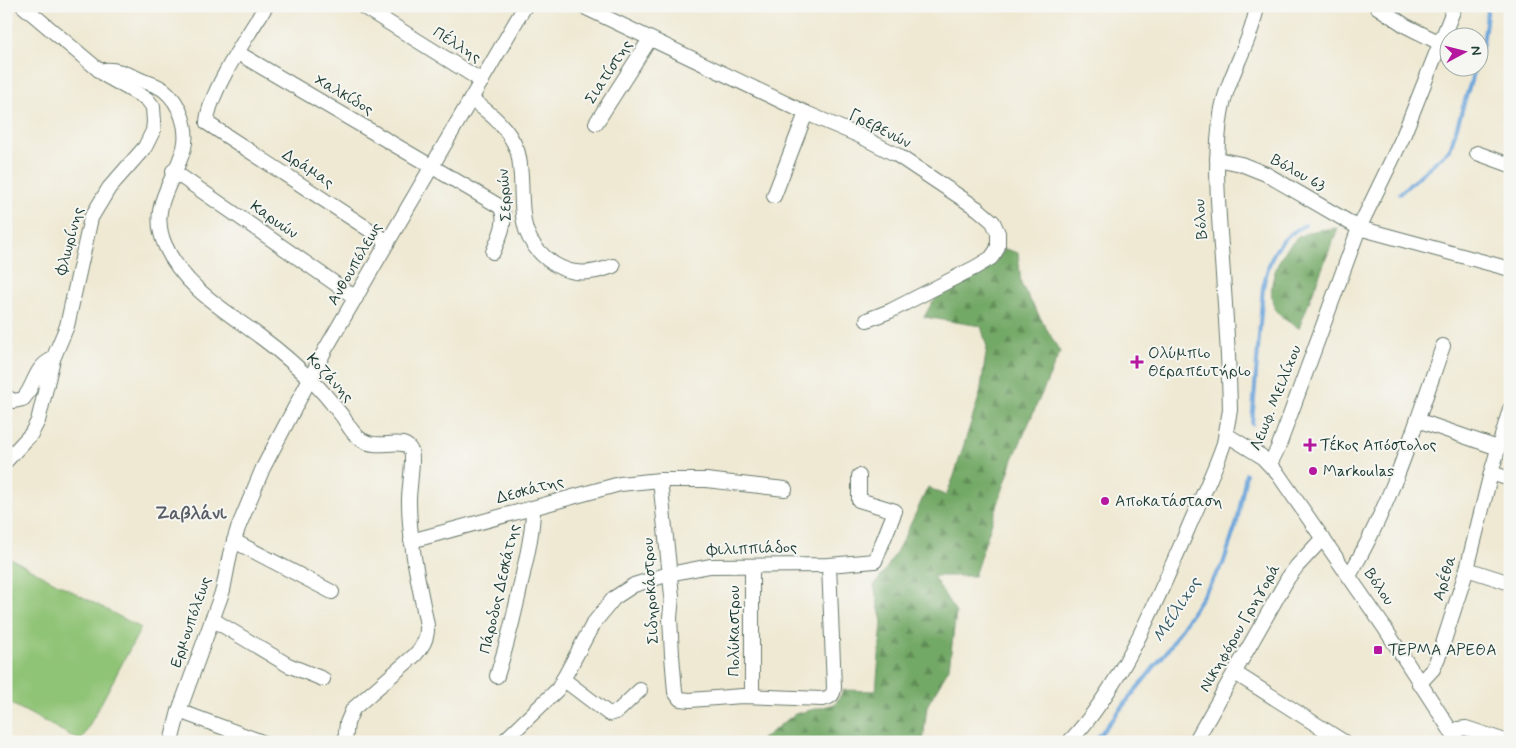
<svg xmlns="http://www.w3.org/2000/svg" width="1516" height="748" font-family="Mynerve,sans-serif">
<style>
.forest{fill:url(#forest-firs);stroke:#49734d}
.garden{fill:#8fc374;stroke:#578054}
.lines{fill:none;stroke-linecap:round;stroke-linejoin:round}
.stream{stroke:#6aa4da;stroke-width:4}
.minor-casing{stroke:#68796c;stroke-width:16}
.minor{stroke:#fff;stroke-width:14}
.poi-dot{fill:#b5179e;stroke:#f6f6f2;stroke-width:2}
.labels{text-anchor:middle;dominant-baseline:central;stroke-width:4;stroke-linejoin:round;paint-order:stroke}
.street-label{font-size:16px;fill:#1f3d34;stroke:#f6f6f2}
.poi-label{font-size:16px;fill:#1f3d34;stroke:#f6f6f2;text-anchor:start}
.neighbourhood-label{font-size:18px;font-weight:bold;fill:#595d66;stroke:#f6f6f2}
.water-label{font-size:18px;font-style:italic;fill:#365c66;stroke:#f6f6f2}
</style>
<defs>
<pattern id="forest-firs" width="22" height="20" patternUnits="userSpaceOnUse" patternTransform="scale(1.25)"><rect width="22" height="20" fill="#73a966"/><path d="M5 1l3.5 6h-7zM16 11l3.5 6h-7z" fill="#5e8b55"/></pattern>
</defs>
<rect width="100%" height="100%" fill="#f6f6f2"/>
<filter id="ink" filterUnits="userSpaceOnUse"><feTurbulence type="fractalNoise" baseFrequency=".02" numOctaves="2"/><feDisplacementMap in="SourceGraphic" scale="10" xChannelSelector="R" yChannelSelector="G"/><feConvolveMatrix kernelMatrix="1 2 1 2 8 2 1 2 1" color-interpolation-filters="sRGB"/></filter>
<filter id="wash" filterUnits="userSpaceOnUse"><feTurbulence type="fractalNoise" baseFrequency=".0096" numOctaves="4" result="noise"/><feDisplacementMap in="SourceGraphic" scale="20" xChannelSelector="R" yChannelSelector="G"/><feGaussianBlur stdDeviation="1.12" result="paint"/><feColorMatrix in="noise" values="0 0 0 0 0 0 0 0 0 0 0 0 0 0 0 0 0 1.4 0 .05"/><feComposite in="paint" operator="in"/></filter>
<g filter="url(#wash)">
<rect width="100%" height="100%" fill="#efe9d3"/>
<g class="forest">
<path d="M 1338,228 L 1299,328 C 1292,324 1281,318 1277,312 C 1262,290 1280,249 1300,236 C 1311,230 1327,229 1338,228 Z"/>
<path d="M 1005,249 L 1018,253 L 1021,284 L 1060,352 L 1013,459 L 974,576 L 933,576 L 956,613 L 949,668 L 927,706 L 923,742 L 758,742 L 795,714 L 835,704 L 844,690 L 876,691 L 882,622 L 874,586 C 897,556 912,521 928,487 L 946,496 L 954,476 L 980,394 L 987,347 L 981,326 L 924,317 L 933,301 L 944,290 L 995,263 Z"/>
</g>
<polygon class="garden" points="6,556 141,628 81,741 6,701"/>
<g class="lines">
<g class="stream">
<polyline points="1478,58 1483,44 1488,6"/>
<polyline points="1399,194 1450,149 1475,68"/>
<path d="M 1252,424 L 1263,287 C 1270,256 1276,240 1305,225"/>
<polyline points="1094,742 1167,651 1223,564 1237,522 1246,474"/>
</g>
</g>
</g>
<g filter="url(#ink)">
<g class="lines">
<g class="minor-casing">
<g id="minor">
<path d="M 266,6 C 250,32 207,95 207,123 L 388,242"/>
<polyline points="362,6 482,81"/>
<polyline points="582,6 806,113 860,136 897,155 978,209 993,222 998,233 998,246 996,251 991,258 976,267 890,311 867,320"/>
<polyline points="1376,6 1406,26 1440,43"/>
<path d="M 238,53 L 499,206 C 510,218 498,240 493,252"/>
<path d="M 100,71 C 112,66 132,76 143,81 C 150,83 158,86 164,90 C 180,103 189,128 184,148 C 174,183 148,206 165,245 C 184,288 226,311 262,338 C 281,352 299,368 316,385 C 326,395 334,406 343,417 C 348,425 353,435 362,440 C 374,448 389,442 403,444 C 407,445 409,447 411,451 C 414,457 409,490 409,500 C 409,543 419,584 427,625 C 428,638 423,646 415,655 L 353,709 L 347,723 L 345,742"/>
<path d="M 471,99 C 490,113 508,127 517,150 C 520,158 520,167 521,176 C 523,214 518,240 554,264 C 573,276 592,274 613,266"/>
<polyline points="596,123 650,39"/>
<polyline points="1477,153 1510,165"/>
<polyline points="1217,159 1241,164 1266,174 1359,228 1510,269"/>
<polyline points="173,171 356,298"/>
<polyline points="774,196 806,113"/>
<path d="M 6,397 L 14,401 L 23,399 C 35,386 34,367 53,359"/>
<polyline points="1417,420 1498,448"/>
<polyline points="1227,435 1261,456 1278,474 1384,627 1458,742"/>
<polyline points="6,461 31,434 38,421 53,359 67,326 91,218 109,188 145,147 153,131 154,122 153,107 147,99 106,76 23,6"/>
<polyline points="1270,464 1278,448 1359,228 1402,139 1455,6"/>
<polyline points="1491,473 1510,479"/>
<path d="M 660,480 L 672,596 L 670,618 L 672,655 L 675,692 L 680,699 L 690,700 L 742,696 L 822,699 C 830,698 834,695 834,687 L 829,565"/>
<polyline points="234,541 332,592"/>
<polyline points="411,541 620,484 660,480 706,480 785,489"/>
<polyline points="752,566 752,696"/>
<polyline points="1467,569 1510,583"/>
<path d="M 1349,576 C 1391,505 1416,424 1443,346"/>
<polyline points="212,619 288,665 323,679"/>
<polyline points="1235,673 1344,742"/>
<path d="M 497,676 C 508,641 517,605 524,569 C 529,548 533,529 533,508"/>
<polyline points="563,679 609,714 618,711 640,690"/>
<polyline points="1419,684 1433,669 1440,653 1467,569 1491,473 1510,409"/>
<polyline points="179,711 262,742"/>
<polyline points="1452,733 1458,729 1466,728 1508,742"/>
<polyline points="171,742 179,711 223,590 230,554 238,528 263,468 325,350 525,6"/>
<polyline points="503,742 558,689 593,624 614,598 634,585 669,574 710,566 829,565 875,561 895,511 859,500 859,476"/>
<path d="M 1069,742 C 1122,686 1157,600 1187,531 C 1199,502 1214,473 1224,443 L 1230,410 C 1229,355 1225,301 1221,247 C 1218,202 1214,159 1221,114 C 1227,76 1251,44 1257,6"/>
<polyline points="1195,742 1288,578 1297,566 1323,538"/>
</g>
</g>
<use href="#minor" class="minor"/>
</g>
</g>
<g class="poi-dot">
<path d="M1134.5 354.5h5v5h5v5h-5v5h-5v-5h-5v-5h5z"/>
<path d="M1307.5 437.5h5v5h5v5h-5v5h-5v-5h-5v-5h5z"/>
<circle cx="1313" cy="471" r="5"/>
<circle cx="1105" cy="501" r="5"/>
<rect x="1373" y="645" width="10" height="10" rx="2.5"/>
</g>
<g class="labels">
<g class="street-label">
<text transform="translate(457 45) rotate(32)">Πέλλης</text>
<text transform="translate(609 72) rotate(-57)">Σιατίστης</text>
<text transform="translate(344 95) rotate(30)">Χαλκίδος</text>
<text transform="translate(880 129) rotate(27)">Γρεβενών</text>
<text transform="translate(308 169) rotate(33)">Δράμας</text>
<text transform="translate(1298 173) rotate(29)">Βόλου 63</text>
<text transform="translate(505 195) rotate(-94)">Σερρών</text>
<text transform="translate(1201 219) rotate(-94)">Βόλου</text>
<text transform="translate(274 220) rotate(35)">Καρυών</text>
<text transform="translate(70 241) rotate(-75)">Φλωρίνης</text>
<text transform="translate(355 264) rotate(-60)">Ανθουπόλεως</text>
<text transform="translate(330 378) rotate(47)">Κοζάνης</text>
<text transform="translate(1276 398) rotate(-68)">Λεωφ. Μειλίχου</text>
<text transform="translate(530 490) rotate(-15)">Δεσκάτης</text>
<text transform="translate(752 549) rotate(-2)">Φιλιππιάδος</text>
<text transform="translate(1445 578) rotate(-73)">Αρέθα</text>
<text transform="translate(1379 587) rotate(56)">Βόλου</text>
<text transform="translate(500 589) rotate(-77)">Πάροδος Δεσκάτης</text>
<text transform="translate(651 591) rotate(-93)">Σιδηροκάστρου</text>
<text transform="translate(191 622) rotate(-71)">Ερμουπόλεως</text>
<text transform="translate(1240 628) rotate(-60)">Νικηφόρου Γρηγορά</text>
<text transform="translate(734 631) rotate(-90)">Πολύκαστρου</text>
</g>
<g class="poi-label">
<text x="1148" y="353">Ολύμπιο<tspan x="1148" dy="18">Θεραπευτήριο</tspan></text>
<text x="1320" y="445">Τέκος Απόστολος</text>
<text x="1323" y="471">Markoulas</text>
<text x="1115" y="501">Αποκατάσταση</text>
<text x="1388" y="650">ΤΕΡΜΑ ΑΡΕΘΑ</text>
</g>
<g class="neighbourhood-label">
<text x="191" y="514">Ζαβλάνι</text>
</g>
<g class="water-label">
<text transform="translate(1177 610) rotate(-57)">Μείλιχος</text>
</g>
</g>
<rect width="1516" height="748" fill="none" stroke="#f6f6f2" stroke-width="25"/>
<g transform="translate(1464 52) rotate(83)"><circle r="24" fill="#f6f6f2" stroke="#a0aca6"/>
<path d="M0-4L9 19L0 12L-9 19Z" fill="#b5179e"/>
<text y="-8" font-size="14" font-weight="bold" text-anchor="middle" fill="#1f3d34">N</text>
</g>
</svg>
